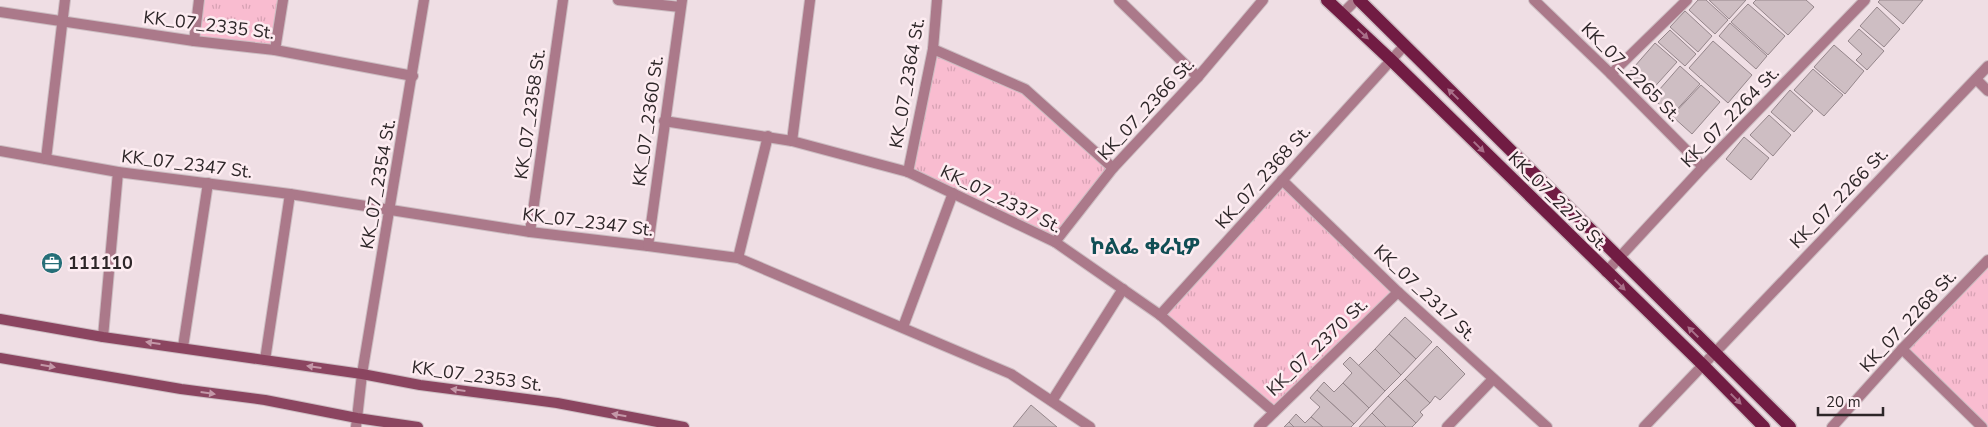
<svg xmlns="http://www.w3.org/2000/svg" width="1988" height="427" font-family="'Nunito Sans','Noto Sans Ethiopic',sans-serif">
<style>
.grass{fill:url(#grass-tufts)}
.building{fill:#cebec3;stroke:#95868b}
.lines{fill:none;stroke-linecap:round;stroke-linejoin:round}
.street-casing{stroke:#ccbdc2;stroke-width:12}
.secondary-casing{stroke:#ccbdc2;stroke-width:12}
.primary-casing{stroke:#ccbdc2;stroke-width:15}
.street{stroke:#ab798a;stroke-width:10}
.secondary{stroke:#8b4560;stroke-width:10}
.primary{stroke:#711c43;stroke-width:12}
.oneway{fill:#a96f89}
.oneway2{fill:#c498a8}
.labels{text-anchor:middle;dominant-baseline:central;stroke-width:5;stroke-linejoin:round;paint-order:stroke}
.street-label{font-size:18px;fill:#2d2628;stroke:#fdecf1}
.poi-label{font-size:18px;font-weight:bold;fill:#2d2628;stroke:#fdecf1;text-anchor:start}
.district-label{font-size:22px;font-weight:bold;fill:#114e55;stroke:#fdecf1}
</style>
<defs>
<pattern id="grass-tufts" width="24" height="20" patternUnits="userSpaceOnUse" patternTransform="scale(1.25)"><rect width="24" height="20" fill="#f9bcd0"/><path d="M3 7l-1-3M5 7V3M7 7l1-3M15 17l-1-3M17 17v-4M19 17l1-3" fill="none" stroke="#d6a1b3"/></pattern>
</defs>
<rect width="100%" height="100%" fill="#efdee4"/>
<g class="grass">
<polygon points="199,0 283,0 275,50 194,41"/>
<polygon points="933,49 1028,86 1113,168 1055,242 908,172"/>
<polygon points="1282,180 1398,292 1274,412 1160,315"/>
<polygon points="1983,265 1988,270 1988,427 1982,427 1902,349"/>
</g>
<g class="building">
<polygon points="1698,0 1706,0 1728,20 1715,34 1689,10"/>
<polygon points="1709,0 1746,0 1729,19"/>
<polygon points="1756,0 1806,0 1814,7 1788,35 1753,3"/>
<polygon points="1880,0 1923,0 1903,24 1878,2"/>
<polygon points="1748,4 1785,36 1768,55 1731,22"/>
<polygon points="1877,7 1900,29 1884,47 1860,26"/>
<polygon points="1685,11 1712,36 1698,52 1670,27"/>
<polygon points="1730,23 1767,56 1756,69 1719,36"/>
<polygon points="1859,29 1884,51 1867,70 1856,60 1862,54 1848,41"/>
<polygon points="1670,30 1696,54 1685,66 1658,42"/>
<polygon points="1713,41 1752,75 1728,103 1689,68"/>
<polygon points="1655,43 1677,62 1649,93 1628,74"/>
<polygon points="1834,45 1864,71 1845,94 1814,67"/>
<polygon points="1680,66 1700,84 1672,115 1652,98"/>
<polygon points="1813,69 1843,95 1824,116 1794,90"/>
<polygon points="1701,85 1720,102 1692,134 1672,116"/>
<polygon points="1790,90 1813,111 1794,132 1771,112"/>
<polygon points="1769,115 1791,135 1773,156 1750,135"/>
<polygon points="1744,137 1769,158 1751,180 1726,159"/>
<polygon points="1405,317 1432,342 1416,359 1389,334"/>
<polygon points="1389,334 1416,359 1401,375 1375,349"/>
<polygon points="1437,346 1465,374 1440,400 1435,396 1430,403 1405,379"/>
<polygon points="1375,349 1401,375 1385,391 1358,366"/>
<polygon points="1350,357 1385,391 1369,408 1343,383 1352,373 1343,364"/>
<polygon points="1405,379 1430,403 1420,412 1423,415 1416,423 1388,396"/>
<polygon points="1324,382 1334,392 1343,383 1369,408 1354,424 1317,390"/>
<polygon points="1317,390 1354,424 1351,427 1323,427 1311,417 1320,407 1310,398"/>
<polygon points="1388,396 1416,423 1412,427 1386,427 1372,413"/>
<polygon points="1031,405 1057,427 1013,427"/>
<polygon points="1372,413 1386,427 1359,427"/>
<polygon points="1296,414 1305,423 1311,417 1323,427 1294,427 1289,422"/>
<polygon points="1289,422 1294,427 1284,427"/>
</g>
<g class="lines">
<g class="street-casing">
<g id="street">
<polyline points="618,0 680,7"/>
<polyline points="1119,0 1198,77"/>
<polyline points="1534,0 1611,74 1703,167"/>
<polyline points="0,12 194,41 275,50 413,76"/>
<polyline points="1342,14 1356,0"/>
<polyline points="194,41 199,0"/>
<polyline points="933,49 1025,89 1113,168"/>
<polyline points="275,50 283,0"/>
<polyline points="1611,74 1687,0"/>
<polyline points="1976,79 1988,91"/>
<polyline points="664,121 792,141 908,172 1055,242 1160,315 1274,412"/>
<polyline points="792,141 810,0"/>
<polyline points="0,151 118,172 290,194 530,232 648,246 738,258 1011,374 1090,427"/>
<polyline points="46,159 65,0"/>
<polyline points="908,172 933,49 937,0"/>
<polyline points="1282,180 1398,292 1547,427"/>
<polyline points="530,232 563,0"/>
<polyline points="1055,242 1113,168 1198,77 1263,0"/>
<polyline points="648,246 682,0"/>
<polyline points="738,258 768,136"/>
<polyline points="1606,272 1703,167 1865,0"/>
<polyline points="1160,315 1404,46"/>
<polyline points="903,327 953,193"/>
<polyline points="103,337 118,172"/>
<polyline points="183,347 208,183"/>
<polyline points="1902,349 1982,427"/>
<polyline points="265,360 290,194"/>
<polyline points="1052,401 1123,289"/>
<polyline points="356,427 362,374 424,0"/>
<polyline points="1259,427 1398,292"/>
<polyline points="1447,427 1493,379"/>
<polyline points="1644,427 1988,66"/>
<polyline points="1832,427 1902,349 1988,260"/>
</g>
</g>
<g class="secondary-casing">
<g id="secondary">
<polyline points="0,319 103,337 362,374 420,385 557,403 684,427"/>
<polyline points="0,358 181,389 265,400 357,418 418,427"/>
</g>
</g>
<g class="primary-casing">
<g id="primary">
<polyline points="1327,0 1391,60 1702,364 1764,427"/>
<polyline points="1359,0 1790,427"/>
</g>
</g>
<use href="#street" class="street"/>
<use href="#secondary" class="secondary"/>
<use href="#primary" class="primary"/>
</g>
<defs><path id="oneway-solid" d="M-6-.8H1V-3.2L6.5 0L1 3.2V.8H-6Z" transform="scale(1.25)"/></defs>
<g class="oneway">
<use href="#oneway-solid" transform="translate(1363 34) rotate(43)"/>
<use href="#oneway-solid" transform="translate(1453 94) rotate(-136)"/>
<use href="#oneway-solid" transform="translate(1479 147) rotate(45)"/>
<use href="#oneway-solid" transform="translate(1620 285) rotate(44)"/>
<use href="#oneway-solid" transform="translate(1693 332) rotate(-135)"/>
<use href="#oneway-solid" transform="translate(1736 399) rotate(45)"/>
</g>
<g class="oneway2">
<use href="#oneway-solid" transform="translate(153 343) rotate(-172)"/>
<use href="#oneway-solid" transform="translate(48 366) rotate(10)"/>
<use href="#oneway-solid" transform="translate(314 367) rotate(-172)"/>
<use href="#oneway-solid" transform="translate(458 390) rotate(-172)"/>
<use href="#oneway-solid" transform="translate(208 393) rotate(8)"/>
<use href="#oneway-solid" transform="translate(619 415) rotate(-170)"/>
</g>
<defs>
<g id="office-disc" transform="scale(1.125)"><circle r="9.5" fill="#266f78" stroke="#fdecf1"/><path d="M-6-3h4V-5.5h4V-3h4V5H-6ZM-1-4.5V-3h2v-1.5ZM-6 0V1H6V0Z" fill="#fff"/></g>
</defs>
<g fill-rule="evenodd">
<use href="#office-disc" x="52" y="263"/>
</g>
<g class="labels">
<g class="street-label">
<text transform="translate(209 25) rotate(7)">KK_07_2335 St.</text>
<text transform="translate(1631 72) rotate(45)">KK_07_2265 St.</text>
<text transform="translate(907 83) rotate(-80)">KK_07_2364 St.</text>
<text transform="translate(1146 109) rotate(-47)">KK_07_2366 St.</text>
<text transform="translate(530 114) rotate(-82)">KK_07_2358 St.</text>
<text transform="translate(1730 117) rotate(-46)">KK_07_2264 St.</text>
<text transform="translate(648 121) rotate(-82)">KK_07_2360 St.</text>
<text transform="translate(187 164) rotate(7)">KK_07_2347 St.</text>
<text transform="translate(1263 177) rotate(-48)">KK_07_2368 St.</text>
<text transform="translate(378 184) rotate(-80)">KK_07_2354 St.</text>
<text transform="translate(1839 198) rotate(-46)">KK_07_2266 St.</text>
<text transform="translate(1001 199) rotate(26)">KK_07_2337 St.</text>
<text transform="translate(1558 201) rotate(45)">KK_07_2273 St.</text>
<text transform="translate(588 222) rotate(7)">KK_07_2347 St.</text>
<text transform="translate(1425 293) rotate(43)">KK_07_2317 St.</text>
<text transform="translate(1908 321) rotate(-47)">KK_07_2268 St.</text>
<text transform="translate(1317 347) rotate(-44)">KK_07_2370 St.</text>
<text transform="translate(477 376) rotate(8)">KK_07_2353 St.</text>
</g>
<g class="poi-label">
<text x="68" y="263">111110</text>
</g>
<g class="district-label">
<text x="1145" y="247">ኮልፌ ቀራኒዎ</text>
</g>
</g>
<path d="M1818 407v8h65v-8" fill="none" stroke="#2d2628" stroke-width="2.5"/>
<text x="1826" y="407" font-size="15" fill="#2d2628" stroke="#fdecf1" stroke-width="4" paint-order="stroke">20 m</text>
</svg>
